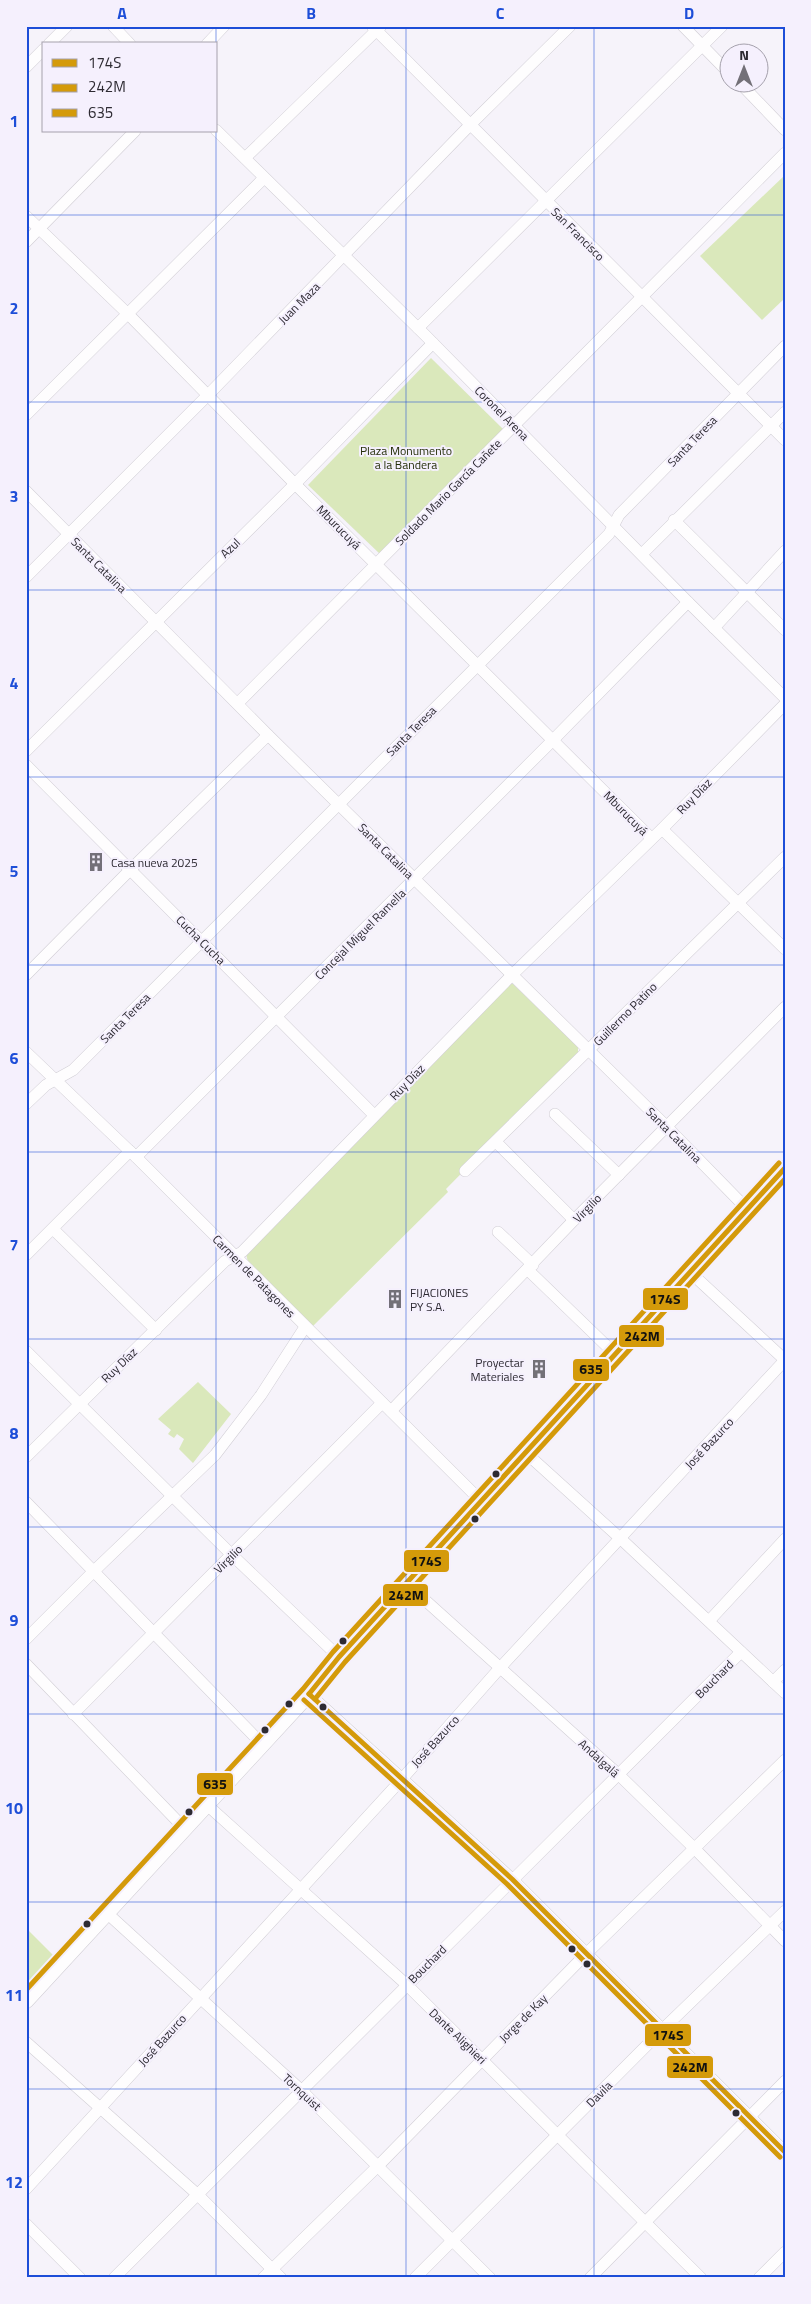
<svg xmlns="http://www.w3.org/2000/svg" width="811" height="2304" font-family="'Titillium Web',sans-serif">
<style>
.green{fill:#dae8bb}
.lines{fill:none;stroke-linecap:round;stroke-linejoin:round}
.minor-casing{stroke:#d1ced5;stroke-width:12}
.secondary-casing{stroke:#d1ced5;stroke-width:16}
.minor{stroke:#fefdfe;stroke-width:11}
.secondary{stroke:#fefdfe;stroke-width:15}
.bus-1-casing{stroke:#f5f0fd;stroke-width:9}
.bus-2-casing{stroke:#f5f0fd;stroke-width:9}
.bus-3-casing{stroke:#f5f0fd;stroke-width:9}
.bus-1{stroke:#d49a0a;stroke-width:5}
.bus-2{stroke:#d49a0a;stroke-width:5}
.bus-3{stroke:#d49a0a;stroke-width:5}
.grid{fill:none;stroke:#1d4ed8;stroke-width:1;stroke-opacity:0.55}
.bus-dot{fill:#2d2a32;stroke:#f5f0fd;stroke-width:2}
.labels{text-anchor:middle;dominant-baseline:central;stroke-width:4;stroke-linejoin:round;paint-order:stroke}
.street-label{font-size:12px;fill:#2d2a32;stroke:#f5f0fd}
.park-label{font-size:12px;fill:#242e08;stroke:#f5f0fd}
.poi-label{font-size:12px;fill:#2d2a32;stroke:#f5f0fd;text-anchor:start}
.line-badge{stroke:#f5f0fd;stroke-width:2}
.pale-badge-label{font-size:14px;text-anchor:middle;font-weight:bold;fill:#111}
.neatline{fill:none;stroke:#1d4ed8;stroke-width:2}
.grid-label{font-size:16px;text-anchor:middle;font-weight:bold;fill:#1d4ed8}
</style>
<rect width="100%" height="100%" fill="#f6f3fa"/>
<g class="green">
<polygon points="785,175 785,298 762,320 700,256"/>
<polygon points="431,358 503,429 381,555 308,485"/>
<polygon points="509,983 513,984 578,1047 578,1055 446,1189 448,1192 313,1326 248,1262 246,1254"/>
<polygon points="198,1382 231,1414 193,1463 179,1449 184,1439 177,1434 174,1438 168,1434 171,1430 158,1419"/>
<polygon points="26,1928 53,1955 26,1985"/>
</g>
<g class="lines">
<g class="minor-casing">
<g id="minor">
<polyline points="113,26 130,44"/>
<polyline points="372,26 785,440"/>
<polyline points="683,26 728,72"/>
<polyline points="49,44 67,26"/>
<polyline points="207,44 224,26"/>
<polyline points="26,67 44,49"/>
<polyline points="739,82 785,130"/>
<polyline points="216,130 426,336 688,602 785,698"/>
<polyline points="245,158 381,26"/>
<polyline points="26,216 128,314 295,484 651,838"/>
<polyline points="26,242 135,131"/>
<polyline points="418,328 722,26"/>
<polyline points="26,415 264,178"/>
<polyline points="26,491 268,735 666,1126 747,1209"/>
<polyline points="674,520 785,630"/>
<polyline points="642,554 785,412"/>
<polyline points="26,577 207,396 470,125 570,26"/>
<polyline points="714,628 785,551"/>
<polyline points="238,703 785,153"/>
<polyline points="26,751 295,484 433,343"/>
<polyline points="26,765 374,1115"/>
<polyline points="662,829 785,949"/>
<polyline points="26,975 131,869 268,735"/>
<polyline points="26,1052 136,1157 481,1501"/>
<polyline points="26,1104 46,1085 73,1070 609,534 619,515 785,346"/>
<polyline points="555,1114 619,1175"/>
<polyline points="496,1142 574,1220"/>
<polyline points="136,1157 553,740 688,602"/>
<polyline points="465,1171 785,857"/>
<polyline points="53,1229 156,1330"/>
<polyline points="498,1232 533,1265"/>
<polyline points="26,1255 130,1151"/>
<polyline points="528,1270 615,1354"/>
<polyline points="690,1272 785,1360"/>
<polyline points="26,1351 232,1555 339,1657"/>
<polyline points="391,1411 574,1220 785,1007"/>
<polyline points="526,1453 621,1539 785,1693"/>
<polyline points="26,1457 225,1261 242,1252 511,976 662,829 785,704"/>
<polyline points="26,1502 262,1744"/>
<polyline points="406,1583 618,1774 695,1849 785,1941"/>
<polyline points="709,1621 785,1539"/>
<polyline points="26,1639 94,1571 215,1455 261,1395 305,1327"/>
<polyline points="26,1664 184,1828"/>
<polyline points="773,1682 785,1670"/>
<polyline points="309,1694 512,1879 785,2152"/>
<polyline points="73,1714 382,1403"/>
<polyline points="206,1804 407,1985 701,2278"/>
<polyline points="108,1914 301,2090 490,2278"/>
<polyline points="26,2042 197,2194 281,2278"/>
<polyline points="26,2189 402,1779 499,1669 785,1360"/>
<polyline points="26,2224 80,2278"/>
<polyline points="114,2278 741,1652"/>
<polyline points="263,2278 378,2166 586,1954 785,1760"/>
<polyline points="415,2278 662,2030 785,1911"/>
<polyline points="590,2278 785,2081"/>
<polyline points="759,2278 785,2252"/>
</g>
</g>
<g class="secondary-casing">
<polyline id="secondary" points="26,2001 309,1694 339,1657 785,1168"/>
</g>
<use href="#minor" class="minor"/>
<use href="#secondary" class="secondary"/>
<g class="bus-1-casing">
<g id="bus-1">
<polyline points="309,1694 339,1657 785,1168"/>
<polyline points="309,1694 512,1879 785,2152"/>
</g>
</g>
<g class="bus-2-casing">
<g id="bus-2">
<polyline points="315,1699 345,1662 785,1179"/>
<polyline points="304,1700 507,1884 780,2157"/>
</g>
</g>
<g class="bus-3-casing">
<polyline id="bus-3" points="26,1990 303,1689 333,1652 779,1163"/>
</g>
<use href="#bus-1" class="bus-1"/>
<use href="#bus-2" class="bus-2"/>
<use href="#bus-3" class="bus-3"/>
</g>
<path class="grid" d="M 216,26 L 216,2278M 406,26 L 406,2278M 594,26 L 594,2278M 26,215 L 785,215M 26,402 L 785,402M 26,590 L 785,590M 26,777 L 785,777M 26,965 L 785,965M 26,1152 L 785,1152M 26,1339 L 785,1339M 26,1527 L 785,1527M 26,1714 L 785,1714M 26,1902 L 785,1902M 26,2089 L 785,2089"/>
<defs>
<g id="building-bare" transform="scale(1.5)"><path d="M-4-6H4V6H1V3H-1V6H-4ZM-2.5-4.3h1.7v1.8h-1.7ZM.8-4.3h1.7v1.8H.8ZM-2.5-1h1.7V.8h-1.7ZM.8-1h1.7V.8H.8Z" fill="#737078" stroke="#f5f0fd" stroke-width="2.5" paint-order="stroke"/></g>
</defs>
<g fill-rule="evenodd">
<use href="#building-bare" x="96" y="862"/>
<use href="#building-bare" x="395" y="1299"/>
<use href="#building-bare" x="539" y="1369"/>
</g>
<g class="bus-dot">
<circle cx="496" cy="1474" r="4.5"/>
<circle cx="475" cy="1519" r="4.5"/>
<circle cx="343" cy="1641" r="4.5"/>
<circle cx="289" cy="1704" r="4.5"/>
<circle cx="323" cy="1707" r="4.5"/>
<circle cx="265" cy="1730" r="4.5"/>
<circle cx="189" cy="1812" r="4.5"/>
<circle cx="87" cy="1924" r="4.5"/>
<circle cx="572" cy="1949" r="4.5"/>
<circle cx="587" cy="1964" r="4.5"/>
<circle cx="736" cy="2113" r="4.5"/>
</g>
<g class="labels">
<g class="street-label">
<text transform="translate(578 234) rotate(45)">San Francisco</text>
<text transform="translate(299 303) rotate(-45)">Juan Maza</text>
<text transform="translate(502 413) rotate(45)">Coronel Arena</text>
<text transform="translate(692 441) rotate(-46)">Santa Teresa</text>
<text transform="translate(448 492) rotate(-45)">Soldado Mario García Cañete</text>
<text transform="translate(339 527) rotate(45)">Mburucuyá</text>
<text transform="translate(230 548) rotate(-44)">Azul</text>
<text transform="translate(99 565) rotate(45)">Santa Catalina</text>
<text transform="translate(411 731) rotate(-45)">Santa Teresa</text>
<text transform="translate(694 796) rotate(-46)">Ruy Díaz</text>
<text transform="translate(626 813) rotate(45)">Mburucuyá</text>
<text transform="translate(386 851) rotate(45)">Santa Catalina</text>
<text transform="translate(360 934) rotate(-45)">Concejal Miguel Ramella</text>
<text transform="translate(201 940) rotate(45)">Cucha Cucha</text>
<text transform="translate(625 1014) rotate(-45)">Guillermo Patino</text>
<text transform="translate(125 1018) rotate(-45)">Santa Teresa</text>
<text transform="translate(407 1082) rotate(-46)">Ruy Díaz</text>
<text transform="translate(674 1135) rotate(45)">Santa Catalina</text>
<text transform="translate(587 1208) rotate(-46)">Virgilio</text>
<text transform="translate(254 1276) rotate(45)">Carmen de Patagones</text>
<text transform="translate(119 1365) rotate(-44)">Ruy Díaz</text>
<text transform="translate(709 1443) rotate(-47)">José Bazurco</text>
<text transform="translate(228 1559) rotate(-45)">Virgilio</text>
<text transform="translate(714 1679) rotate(-45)">Bouchard</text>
<text transform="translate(435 1741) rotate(-48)">José Bazurco</text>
<text transform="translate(599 1758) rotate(42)">Andalgalá</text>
<text transform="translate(427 1964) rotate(-45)">Bouchard</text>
<text transform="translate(523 2018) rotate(-45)">Jorge de Kay</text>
<text transform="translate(458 2036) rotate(44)">Dante Alighieri</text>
<text transform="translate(162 2040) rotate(-48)">José Bazurco</text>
<text transform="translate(302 2092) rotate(43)">Tornquist</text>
<text transform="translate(599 2094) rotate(-45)">Davila</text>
</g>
<g class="park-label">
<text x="406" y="450">Plaza Monumento<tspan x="406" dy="14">a la Bandera</tspan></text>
</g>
<g class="poi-label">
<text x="111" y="862">Casa nueva 2025</text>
<text x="410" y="1292">FIJACIONES<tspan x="410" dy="14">PY S.A.</tspan></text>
<text x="524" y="1362" text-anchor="end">Proyectar<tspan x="524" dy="14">Materiales</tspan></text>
</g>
</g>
<g class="line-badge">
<rect x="642" y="1287" width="47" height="24" rx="5" fill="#d49a0a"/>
<rect x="618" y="1324" width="47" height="24" rx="5" fill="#d49a0a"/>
<rect x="572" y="1358" width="38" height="24" rx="5" fill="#d49a0a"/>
<rect x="403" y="1549" width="47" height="24" rx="5" fill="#d49a0a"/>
<rect x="382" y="1583" width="47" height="24" rx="5" fill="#d49a0a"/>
<rect x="196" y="1772" width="38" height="24" rx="5" fill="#d49a0a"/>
<rect x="644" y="2023" width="48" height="24" rx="5" fill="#d49a0a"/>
<rect x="666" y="2055" width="48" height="24" rx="5" fill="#d49a0a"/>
</g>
<g class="pale-badge-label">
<text x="665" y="1304">174S</text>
<text x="642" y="1341">242M</text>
<text x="591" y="1374">635</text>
<text x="426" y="1566">174S</text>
<text x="406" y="1600">242M</text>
<text x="215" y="1789">635</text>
<text x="668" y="2040">174S</text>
<text x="690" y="2072">242M</text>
</g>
<rect width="811" height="2304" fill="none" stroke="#f5f0fd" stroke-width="55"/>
<rect x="42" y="42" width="175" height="90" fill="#f5f0fd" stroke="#a5a1ac"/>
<rect x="52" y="59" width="25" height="8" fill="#d49a0a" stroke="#a5a1ac"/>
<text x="88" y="68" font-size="15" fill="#2d2a32">174S</text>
<rect x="52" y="84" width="25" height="8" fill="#d49a0a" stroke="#a5a1ac"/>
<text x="88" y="92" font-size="15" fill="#2d2a32">242M</text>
<rect x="52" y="109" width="25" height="8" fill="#d49a0a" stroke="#a5a1ac"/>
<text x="88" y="118" font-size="15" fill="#2d2a32">635</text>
<g transform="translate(744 68)"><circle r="24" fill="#f5f0fd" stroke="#a5a1ac"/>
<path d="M0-4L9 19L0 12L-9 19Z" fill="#737078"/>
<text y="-8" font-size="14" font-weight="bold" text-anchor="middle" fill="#2d2a32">N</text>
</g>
<rect x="28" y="28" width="756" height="2248" class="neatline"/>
<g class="grid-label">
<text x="122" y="19">A</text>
<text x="311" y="19">B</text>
<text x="500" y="19">C</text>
<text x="689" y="19">D</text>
<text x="14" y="127">1</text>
<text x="14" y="314">2</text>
<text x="14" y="502">3</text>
<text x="14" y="689">4</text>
<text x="14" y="877">5</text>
<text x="14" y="1064">6</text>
<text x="14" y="1251">7</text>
<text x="14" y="1439">8</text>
<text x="14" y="1626">9</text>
<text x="14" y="1814">10</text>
<text x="14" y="2001">11</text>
<text x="14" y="2188">12</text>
</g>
</svg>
